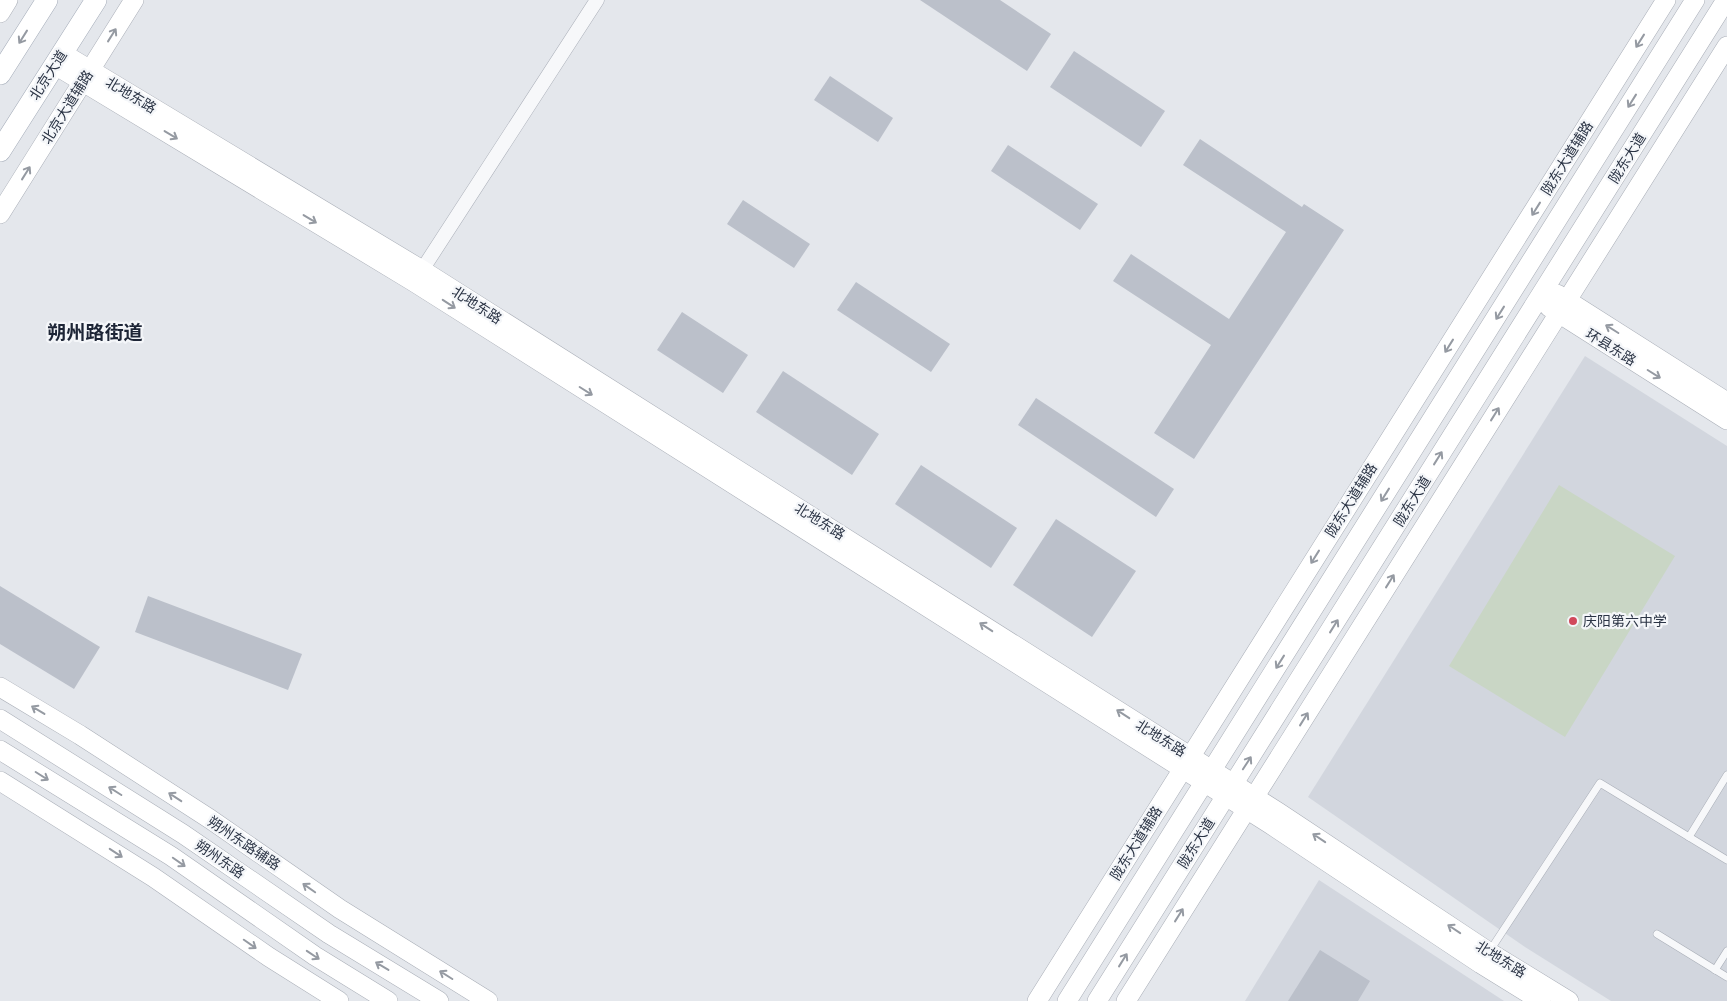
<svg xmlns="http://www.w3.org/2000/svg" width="1727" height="1001" font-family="'Work Sans','Noto Sans SC',sans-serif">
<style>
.built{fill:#d2d6de}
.green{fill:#c9d6c5}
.building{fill:#bbc0ca}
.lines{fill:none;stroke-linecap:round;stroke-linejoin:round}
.lane-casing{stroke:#a9aeb7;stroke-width:8}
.street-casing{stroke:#a9aeb7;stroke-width:15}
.secondary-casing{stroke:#a9aeb7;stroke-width:20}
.primary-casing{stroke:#a3abb8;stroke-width:22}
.lane{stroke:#f7f8fa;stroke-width:7}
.street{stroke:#f7f8fa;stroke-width:14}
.secondary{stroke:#fff;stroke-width:19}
.primary{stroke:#fff;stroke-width:21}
.oneway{stroke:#959aa2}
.poi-dot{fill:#d1495b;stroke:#f4f6f9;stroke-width:2}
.labels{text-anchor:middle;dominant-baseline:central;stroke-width:4.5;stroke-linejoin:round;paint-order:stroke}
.street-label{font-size:14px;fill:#2b3445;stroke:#f4f6f9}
.poi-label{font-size:14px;fill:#2b3445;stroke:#f4f6f9;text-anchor:start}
.district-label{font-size:19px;font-weight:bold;fill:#1d2536;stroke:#f4f6f9}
</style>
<rect width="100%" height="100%" fill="#e4e7ec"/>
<g class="built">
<polygon points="1585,356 1727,446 1727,1001 1611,1001 1525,947 1308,797"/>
<polygon points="1319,880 1504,1001 1245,1001"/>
</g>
<polygon class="green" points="1559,485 1675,556 1565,737 1449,666"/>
<g class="building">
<polygon points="920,0 1000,0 1051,34 1027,71"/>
<polygon points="1074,51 1165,111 1141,147 1050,87"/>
<polygon points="830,76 893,118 878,142 814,100"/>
<polygon points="1200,139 1302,207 1304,204 1344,230 1194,459 1154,433 1211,345 1113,281 1131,254 1229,319 1286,232 1183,165"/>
<polygon points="1008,145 1098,204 1080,230 991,171"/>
<polygon points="743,200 810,244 794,268 727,224"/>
<polygon points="856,282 950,344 931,372 837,310"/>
<polygon points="682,312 748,355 723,393 657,350"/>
<polygon points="783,371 879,434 852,475 756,412"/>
<polygon points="1036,398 1174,489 1156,517 1018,425"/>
<polygon points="921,465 1017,528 991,568 895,504"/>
<polygon points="1056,519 1136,571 1092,637 1013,585"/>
<polygon points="0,586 100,647 74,689 0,644"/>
<polygon points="148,596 302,654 288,690 135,632"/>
<polygon points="1320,950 1370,981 1358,1001 1288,1001"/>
</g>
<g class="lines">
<g class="lane-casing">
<g id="lane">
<polyline points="1689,837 1727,775"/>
<polyline points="1657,934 1727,977"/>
<polyline points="1489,952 1600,783 1727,860"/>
<polyline points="1715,970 1727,951"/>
</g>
</g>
<g class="street-casing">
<polyline id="street" points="422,270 597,0"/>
</g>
<g class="secondary-casing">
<g id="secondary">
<polyline points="0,13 8,0"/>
<polyline points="62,53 422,270 1278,812 1489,952 1569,1001"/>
<polyline points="55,65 414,282 1270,824 1481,964 1541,1001"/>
<polyline points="0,214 134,0"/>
<polyline points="1557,294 1727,402"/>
<polyline points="1549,307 1727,420"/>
<polyline points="0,687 80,735 210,819 340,909 488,1001"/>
<polyline points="0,719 183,834 329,934 439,1001"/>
<polyline points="0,750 171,856 315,956 388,1001"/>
<polyline points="0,781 153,877 269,957 339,1001"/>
<polyline points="1037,1001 1666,0"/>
<polyline points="1067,1001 1695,0"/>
<polyline points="1097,1001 1726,0"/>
<polyline points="1126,1001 1727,46"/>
</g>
</g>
<g class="primary-casing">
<g id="primary">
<polyline points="0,74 47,0"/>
<polyline points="0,151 96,0"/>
</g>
</g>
<use href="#lane" class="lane"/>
<use href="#street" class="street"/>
<use href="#secondary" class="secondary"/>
<use href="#primary" class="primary"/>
</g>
<defs><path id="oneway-shaft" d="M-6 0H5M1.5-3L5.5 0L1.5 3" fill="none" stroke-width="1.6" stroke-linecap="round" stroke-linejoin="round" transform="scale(1.25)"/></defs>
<g class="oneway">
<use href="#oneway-shaft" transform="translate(112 35) rotate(-58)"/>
<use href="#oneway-shaft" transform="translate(23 37) rotate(122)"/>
<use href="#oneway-shaft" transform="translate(1640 41) rotate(122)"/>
<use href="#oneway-shaft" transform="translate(1632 101) rotate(122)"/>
<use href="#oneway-shaft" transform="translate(171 135) rotate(31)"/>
<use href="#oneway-shaft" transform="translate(26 173) rotate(-58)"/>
<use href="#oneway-shaft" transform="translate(1536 209) rotate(122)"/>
<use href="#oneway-shaft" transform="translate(310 219) rotate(31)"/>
<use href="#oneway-shaft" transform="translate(449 304) rotate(33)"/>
<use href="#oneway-shaft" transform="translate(1500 313) rotate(122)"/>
<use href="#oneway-shaft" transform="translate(1612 329) rotate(-148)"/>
<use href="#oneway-shaft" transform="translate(1449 346) rotate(122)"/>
<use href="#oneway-shaft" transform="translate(1654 374) rotate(32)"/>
<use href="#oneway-shaft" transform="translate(586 391) rotate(32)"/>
<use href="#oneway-shaft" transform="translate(1495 414) rotate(-58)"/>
<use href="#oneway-shaft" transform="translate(1438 458) rotate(-58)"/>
<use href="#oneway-shaft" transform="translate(1385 495) rotate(122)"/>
<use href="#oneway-shaft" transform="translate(1315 557) rotate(122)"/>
<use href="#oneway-shaft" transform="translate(1390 581) rotate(-58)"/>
<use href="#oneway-shaft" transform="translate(1334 626) rotate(-58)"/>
<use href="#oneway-shaft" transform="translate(986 627) rotate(-147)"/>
<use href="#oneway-shaft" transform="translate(1280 662) rotate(122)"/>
<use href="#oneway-shaft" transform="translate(38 710) rotate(-149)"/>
<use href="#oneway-shaft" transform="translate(1123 714) rotate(-147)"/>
<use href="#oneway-shaft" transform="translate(1304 719) rotate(-58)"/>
<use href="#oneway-shaft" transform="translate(1247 763) rotate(-57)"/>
<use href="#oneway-shaft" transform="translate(42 776) rotate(32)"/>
<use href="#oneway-shaft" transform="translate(115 791) rotate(-148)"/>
<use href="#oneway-shaft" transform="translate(175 797) rotate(-147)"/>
<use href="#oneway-shaft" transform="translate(1319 838) rotate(-146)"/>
<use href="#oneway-shaft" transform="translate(116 853) rotate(33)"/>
<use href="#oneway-shaft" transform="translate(179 862) rotate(35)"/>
<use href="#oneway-shaft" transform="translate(309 888) rotate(-145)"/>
<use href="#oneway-shaft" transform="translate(1179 915) rotate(-58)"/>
<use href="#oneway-shaft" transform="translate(1454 929) rotate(-146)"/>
<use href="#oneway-shaft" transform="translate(250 944) rotate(35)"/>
<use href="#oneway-shaft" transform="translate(313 955) rotate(34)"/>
<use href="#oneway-shaft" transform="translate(1123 960) rotate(-58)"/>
<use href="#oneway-shaft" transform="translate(382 966) rotate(-149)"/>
<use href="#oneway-shaft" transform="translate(446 975) rotate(-148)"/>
</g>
<circle class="poi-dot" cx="1573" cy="621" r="5"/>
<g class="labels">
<g class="street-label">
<text transform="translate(48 75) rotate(-57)">北京大道</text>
<text transform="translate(131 95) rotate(31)">北地东路</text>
<text transform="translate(67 107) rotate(-58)">北京大道辅路</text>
<text transform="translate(1567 158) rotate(-58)">陇东大道辅路</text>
<text transform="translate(1627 158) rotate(-58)">陇东大道</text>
<text transform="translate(477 305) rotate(33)">北地东路</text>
<text transform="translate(1611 347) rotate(32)">环县东路</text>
<text transform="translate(1351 500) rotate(-58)">陇东大道辅路</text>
<text transform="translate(1412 501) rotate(-58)">陇东大道</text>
<text transform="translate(820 521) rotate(32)">北地东路</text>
<text transform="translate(1161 738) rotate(32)">北地东路</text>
<text transform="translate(244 843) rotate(34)">朔州东路辅路</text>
<text transform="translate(1136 843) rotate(-58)">陇东大道辅路</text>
<text transform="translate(1196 843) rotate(-58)">陇东大道</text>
<text transform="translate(220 859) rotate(34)">朔州东路</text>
<text transform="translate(1501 959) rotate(32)">北地东路</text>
</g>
<g class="poi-label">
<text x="1583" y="621">庆阳第六中学</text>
</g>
<g class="district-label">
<text x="95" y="332">朔州路街道</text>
</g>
</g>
</svg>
